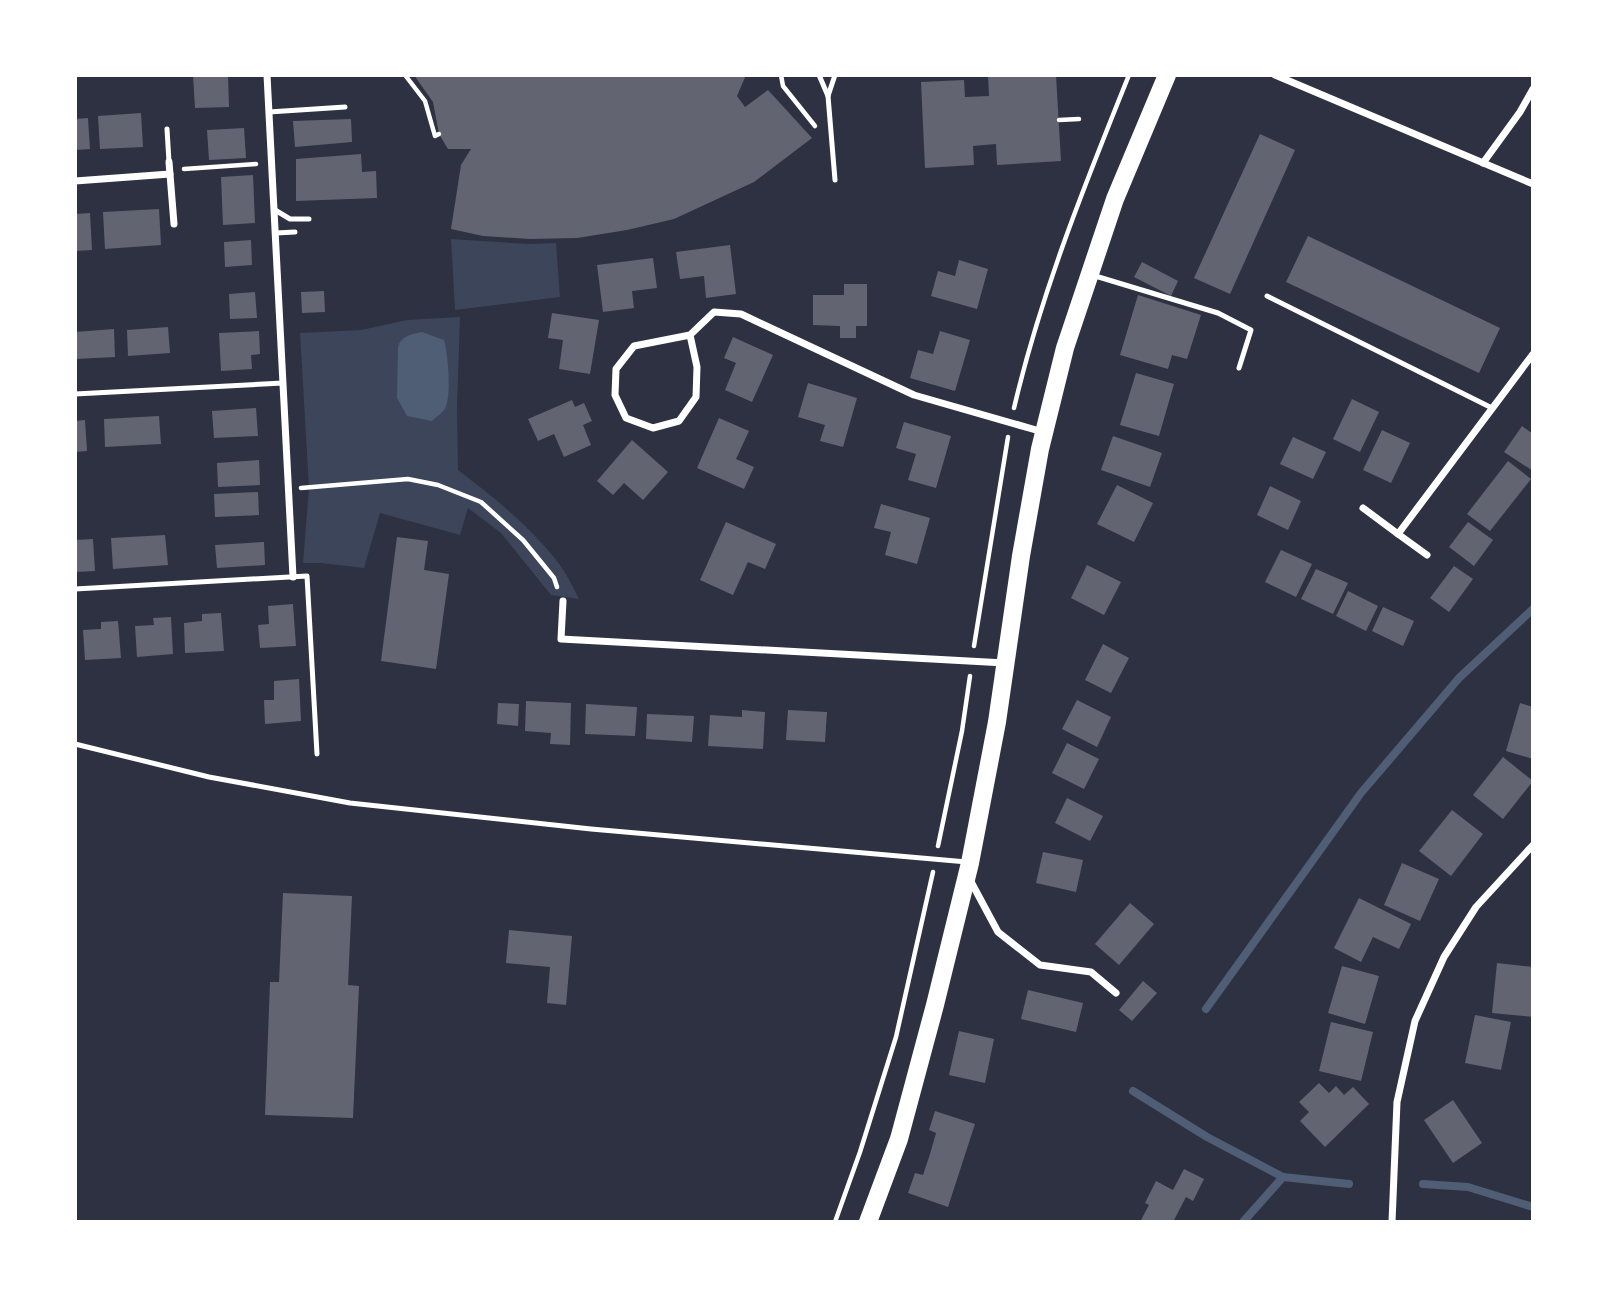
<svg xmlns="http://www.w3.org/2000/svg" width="1608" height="1297" font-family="Rubik,sans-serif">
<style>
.green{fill:#3c4559}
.water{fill:#4f5d75}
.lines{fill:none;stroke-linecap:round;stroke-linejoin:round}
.stream{stroke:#4f5d75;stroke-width:8}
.building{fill:#626471}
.path{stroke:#fff;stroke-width:4.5}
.service{stroke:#fff;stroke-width:5}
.minor{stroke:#fff;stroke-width:7}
.primary{stroke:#fff;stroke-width:18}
</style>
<rect width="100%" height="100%" fill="#2d3142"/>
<g class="green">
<polygon points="451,239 528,244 556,243 560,297 455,310"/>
<path d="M 460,317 L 457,408 L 458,470 C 495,498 532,528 560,565 C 567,575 573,587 579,599 L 551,595 L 501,533 L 468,508 L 460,535 L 380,513 L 364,568 L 321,563 L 303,563 L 309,488 L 300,333 L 361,330 L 407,320 Z"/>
</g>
<path class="water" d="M 422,332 L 444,340 C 448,355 452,396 445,409 C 442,413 436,417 432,421 L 407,416 L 397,398 L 398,347 C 401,336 411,334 422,332 Z"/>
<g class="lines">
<g class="stream">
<polyline points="1206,1009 1361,793 1459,678 1533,609"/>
<polyline points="1133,1091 1207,1137 1283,1177"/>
<polyline points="1423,1184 1468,1187 1533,1207"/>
<polyline points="1243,1222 1283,1177 1349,1184"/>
</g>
</g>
<g class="building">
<polygon points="193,75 228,75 229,107 195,108"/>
<polygon points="414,75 746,75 737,96 745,107 768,90 812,138 754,182 674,219 627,230 577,238 530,239 483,236 451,229 461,165 471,149 448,149 439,134 433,102"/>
<polygon points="988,75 1056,75 1061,161 997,165 996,144 973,146 974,165 925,168 921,82 964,80 965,97 989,96"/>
<polygon points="141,113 143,147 100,149 98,116"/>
<polygon points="88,118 90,149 75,150 75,119"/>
<polygon points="351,119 352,142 295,147 293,121"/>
<polygon points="244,128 246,158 209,160 207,130"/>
<polygon points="1260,134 1295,150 1230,294 1194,278"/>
<polygon points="361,154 362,172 376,171 377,198 296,201 296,159"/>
<polygon points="253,175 255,223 223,225 221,177"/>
<polygon points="159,209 161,245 105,249 103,212"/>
<polygon points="90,213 92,250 75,251 75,214"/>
<polygon points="1308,236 1500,328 1479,373 1286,282"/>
<polygon points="251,240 252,265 225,267 224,242"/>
<polygon points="730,245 736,294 706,298 704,276 680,279 676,252"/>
<polygon points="653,258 657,288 632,291 634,308 603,312 597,265"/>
<polygon points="959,260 988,269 977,309 931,296 938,271 955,276"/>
<polygon points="1142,262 1178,281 1171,296 1134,277"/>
<polygon points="844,284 867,284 867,326 856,326 856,338 840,338 840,326 813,325 813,295 844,295"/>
<polygon points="324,291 325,312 302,313 301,292"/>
<polygon points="255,292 257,318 230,319 229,294"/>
<polygon points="1138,295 1201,315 1187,359 1172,355 1168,369 1120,355"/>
<polygon points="552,313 599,320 590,374 559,369 563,340 548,338"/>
<polygon points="168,327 170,353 128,356 127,330"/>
<polygon points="114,329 115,357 75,359 75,332"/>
<polygon points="259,331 260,354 251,355 252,369 221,371 219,333"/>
<polygon points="940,331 970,340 955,391 910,378 918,350 933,354"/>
<polygon points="733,337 773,355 752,402 725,390 736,363 724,358"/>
<polygon points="1136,373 1174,384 1159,436 1120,425"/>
<polygon points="808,383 857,398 843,447 820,441 825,425 798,417"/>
<polygon points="1352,399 1379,412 1360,452 1333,439"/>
<polygon points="572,400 575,407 584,403 592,421 583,425 591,445 564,457 554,434 538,441 528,419"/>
<polygon points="256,408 258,436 214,438 212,411"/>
<polygon points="159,416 161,444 105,447 104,419"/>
<polygon points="719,418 749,431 736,459 754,467 744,489 697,468"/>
<polygon points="85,420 87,451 75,452 75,421"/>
<polygon points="904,422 951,436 936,488 908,480 916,454 896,448"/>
<polygon points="1522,426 1533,434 1533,471 1504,452"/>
<polygon points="1382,430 1410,443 1391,483 1363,470"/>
<polygon points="1113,436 1162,453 1150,487 1101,470"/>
<polygon points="1293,437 1326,452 1313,479 1280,464"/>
<polygon points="632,440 668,472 643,500 624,483 613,495 597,481"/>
<polygon points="259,460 260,485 218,487 217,463"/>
<polygon points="1508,461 1531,479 1490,531 1467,514"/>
<polygon points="1117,485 1153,503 1134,542 1097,524"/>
<polygon points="1270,486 1301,501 1288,530 1257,515"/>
<polygon points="258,492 259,515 215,517 214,494"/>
<polygon points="881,504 930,518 917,564 885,555 891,532 874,528"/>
<polygon points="726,522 776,544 765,569 748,562 733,595 700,580"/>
<polygon points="1468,522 1493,540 1474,566 1449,547"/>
<polygon points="165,535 168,565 113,569 111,538"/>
<polygon points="397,537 428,541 424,570 449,574 436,669 381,661"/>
<polygon points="93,539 95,571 75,572 75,540"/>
<polygon points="264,542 265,565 217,568 215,545"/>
<polygon points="1281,550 1312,564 1296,597 1265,582"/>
<polygon points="1087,565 1121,582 1104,615 1071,598"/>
<polygon points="1454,566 1473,579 1449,612 1430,598"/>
<polygon points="1316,569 1348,583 1333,614 1301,599"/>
<polygon points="1348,591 1378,606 1366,631 1336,616"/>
<polygon points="293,604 296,646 260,648 258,625 269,624 268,606"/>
<polygon points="1383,607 1414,621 1403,646 1372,631"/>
<polygon points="221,613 224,651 185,653 184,623 202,621 202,614"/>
<polygon points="171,617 173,654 137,657 135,626 154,625 153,618"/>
<polygon points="118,621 121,658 85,660 83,630 101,629 101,622"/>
<polygon points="1103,644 1129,658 1111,693 1085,680"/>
<polygon points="299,679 301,721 265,724 264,700 274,700 274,681"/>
<polygon points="1077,700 1111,717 1097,747 1062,729"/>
<polygon points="526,701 571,703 570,745 550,744 551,733 525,731"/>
<polygon points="498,703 519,704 518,726 497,724"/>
<polygon points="1520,703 1533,707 1533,759 1506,751"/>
<polygon points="586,704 637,707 635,736 585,734"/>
<polygon points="742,710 765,712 763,749 708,746 710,715 742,717"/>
<polygon points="788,710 827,712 825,742 786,740"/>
<polygon points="647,714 694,716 692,742 646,739"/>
<polygon points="1067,743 1099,759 1084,789 1052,773"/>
<polygon points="1503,757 1533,781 1503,819 1473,795"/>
<polygon points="1067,798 1103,816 1090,841 1055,823"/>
<polygon points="1452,810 1483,834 1451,876 1419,851"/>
<polygon points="1043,852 1083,860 1076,892 1036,883"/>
<polygon points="1402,863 1439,879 1420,921 1384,905"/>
<polygon points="283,893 352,896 348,985 359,986 353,1118 265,1115 270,982 279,982"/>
<polygon points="1359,898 1411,924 1399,949 1373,937 1361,962 1334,948"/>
<polygon points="1130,903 1154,924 1119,965 1095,944"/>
<polygon points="509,930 572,936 566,1005 547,1003 550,967 506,963"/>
<polygon points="1497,963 1533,967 1533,1017 1492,1013"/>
<polygon points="1342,966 1379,976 1365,1024 1328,1013"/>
<polygon points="1143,981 1157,993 1132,1021 1119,1010"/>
<polygon points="1028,990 1083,1003 1076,1032 1021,1019"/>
<polygon points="1475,1015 1511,1022 1501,1070 1465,1063"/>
<polygon points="1331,1022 1373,1032 1361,1081 1319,1071"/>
<polygon points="959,1031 994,1039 985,1083 949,1075"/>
<polygon points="1319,1083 1329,1093 1336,1086 1344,1095 1353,1087 1369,1104 1325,1147 1300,1121 1309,1112 1299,1102"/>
<polygon points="1453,1100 1482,1143 1453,1163 1424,1120"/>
<polygon points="935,1111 975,1124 948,1207 908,1193 915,1173 923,1175 930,1154 936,1133 929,1130"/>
<polygon points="1184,1169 1204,1179 1193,1201 1186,1197 1173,1222 1140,1222 1149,1205 1145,1203 1156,1181 1173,1190"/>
</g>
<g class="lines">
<g class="path">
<polyline points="405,75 425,101 435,136 439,134"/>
<polyline points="781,75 783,86 815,126"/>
<polyline points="1059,120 1079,119"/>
<polyline points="184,169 256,164"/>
<path d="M 1014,408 C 1041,293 1085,184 1129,75"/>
<polyline points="301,488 408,479 438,485 481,502 523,540 554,578 557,587"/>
<polyline points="974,646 1008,437"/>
<polyline points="938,846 962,731 970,676"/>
<polyline points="835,1222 860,1152 896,1037 933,872"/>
</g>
<g class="service">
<polyline points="819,75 828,96"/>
<polyline points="269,112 345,107"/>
<polyline points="167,129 169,162"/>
<polyline points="835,180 828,96 835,75"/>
<polyline points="275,210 290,219 309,219"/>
<polyline points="276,233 295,232"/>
<polyline points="1092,275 1218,313 1251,330 1239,368"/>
<polyline points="1267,296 1492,408"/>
<polyline points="75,394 283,383"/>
<polyline points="75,589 307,576 317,754"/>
<polyline points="75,744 209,777 350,803 591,829 967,862"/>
</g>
<g class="minor">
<polyline points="267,75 293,577"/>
<polyline points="1275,75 1533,184"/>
<polyline points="169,162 174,224"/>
<polyline points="1483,163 1520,112 1533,89"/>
<polyline points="75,181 170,174"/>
<polyline points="690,335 697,367 696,397 679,421 653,428 626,418 615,395 616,369 634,346 690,335 714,312 741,314 914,395 1043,432"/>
<polyline points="1363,508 1398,534 1533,354"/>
<polyline points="1398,534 1427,555"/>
<polyline points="563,601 561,639 1005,663"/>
<polyline points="969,878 998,932 1040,965 1091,972 1116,993"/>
<polyline points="1392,1222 1397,1102 1415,1021 1444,957 1476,907 1533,845"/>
</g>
<polyline class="primary" points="868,1222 899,1139 935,1005 970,863 997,722 1021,556 1040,449 1065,348 1115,199 1167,75"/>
</g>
<rect width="1608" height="1297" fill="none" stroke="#ffffff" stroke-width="154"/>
</svg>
